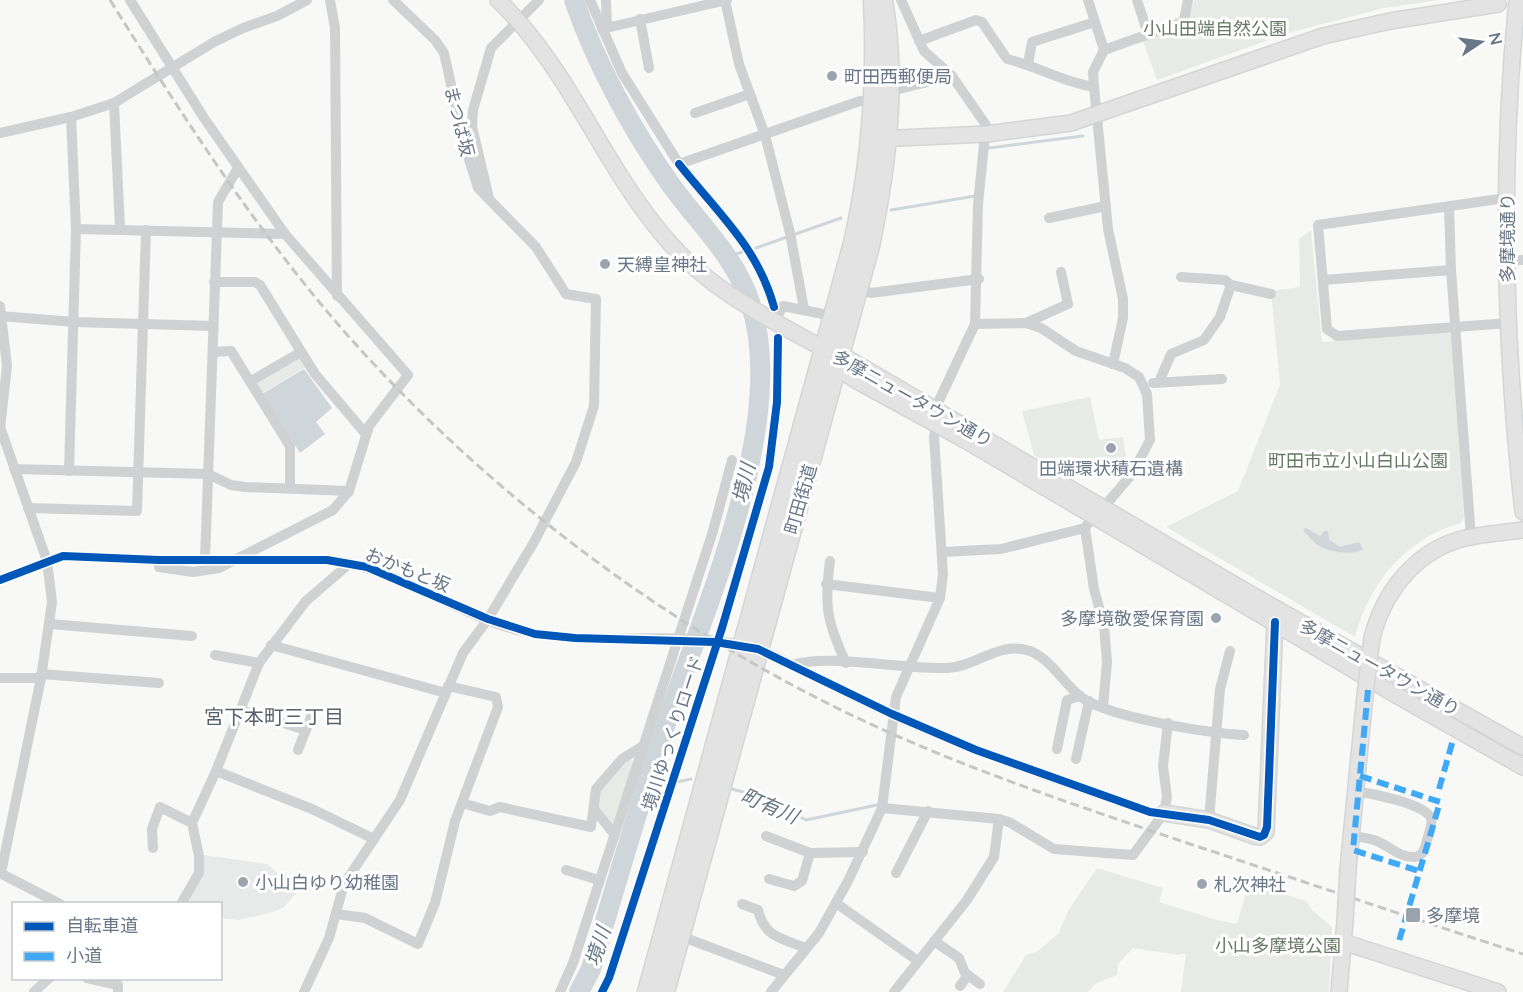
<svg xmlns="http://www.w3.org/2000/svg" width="1523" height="992" font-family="Lato,'Noto Sans JP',sans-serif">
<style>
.built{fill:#e8eae9}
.green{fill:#e8ebe5}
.water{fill:#cfd6da}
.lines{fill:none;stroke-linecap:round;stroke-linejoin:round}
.stream{stroke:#cfd6da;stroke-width:3}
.river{stroke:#cfd6da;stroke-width:20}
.secondary-casing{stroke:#d4d5d6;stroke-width:18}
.primary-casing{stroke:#d4d5d5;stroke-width:21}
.street{stroke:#d0d1d2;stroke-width:10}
.secondary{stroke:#e3e3e3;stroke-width:15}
.primary{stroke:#e3e3e3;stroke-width:18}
.rail{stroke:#c5c7c7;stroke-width:3;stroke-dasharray:9 4.5;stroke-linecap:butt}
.secondary-bridge-casing{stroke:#d4d5d6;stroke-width:18;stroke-linecap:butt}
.secondary-bridge{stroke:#e3e3e3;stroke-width:15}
.quiet{stroke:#3fa9f5;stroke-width:6;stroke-dasharray:12 6;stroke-linecap:butt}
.cycleway-casing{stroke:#fff;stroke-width:11}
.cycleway{stroke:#0057b8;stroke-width:8}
.poi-dot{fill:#9aa4ae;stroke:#fff;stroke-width:2}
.labels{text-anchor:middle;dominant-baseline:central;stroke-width:6;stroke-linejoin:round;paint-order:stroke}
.park-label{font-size:18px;fill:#667963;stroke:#fff}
.poi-label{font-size:18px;fill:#687787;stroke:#fff;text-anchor:start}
.street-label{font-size:18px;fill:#687787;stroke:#fff}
.water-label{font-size:20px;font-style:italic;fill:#647882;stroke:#fff}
.neighbourhood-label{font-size:20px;fill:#56616c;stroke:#fff}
</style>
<rect width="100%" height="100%" fill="#f8f8f7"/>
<polygon class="built" points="204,855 267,864 298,891 283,908 270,913 239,920 221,918 220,904 185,904"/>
<g class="green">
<polygon points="1194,0 1439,0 1384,8 1288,33 1157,80 1143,41 1186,26"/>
<path d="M 1311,230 L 1322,342 L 1448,332 L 1452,337 L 1464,517 L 1461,523 C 1406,538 1369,583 1355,637 L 1166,527 L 1238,491 L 1280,385 L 1271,291 L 1300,287 L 1299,239 Z"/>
<polygon points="300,358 306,367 261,394 256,387 258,382"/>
<polygon points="1090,397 1099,440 1123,437 1127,465 1102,461 1069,475 1034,455 1022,411"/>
<polygon points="631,759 634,762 612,825 597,808 599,789 624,762"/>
<polygon points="1097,868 1163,888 1159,902 1217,920 1237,924 1249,883 1306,901 1312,910 1332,927 1329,992 1181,992 1186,953 1179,955 1133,948 1118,964 1117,975 1097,983 1087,992 1003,992 1026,955 1038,951 1058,934 1068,911"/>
</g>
<g class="water">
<polygon points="304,369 332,408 316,422 325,434 300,453 262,394"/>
<path d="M 1306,528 L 1320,536 L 1324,531 L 1328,531 L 1329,540 L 1340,547 L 1359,542 L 1363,549 C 1353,556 1332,552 1321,547 C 1314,544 1308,535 1303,530 Z"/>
</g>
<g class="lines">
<g class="stream">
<polyline points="989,148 1083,136"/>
<polyline points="891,210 975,196"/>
<polyline points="756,248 841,218"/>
<polyline points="728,257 742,252"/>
<polyline points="648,777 663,782"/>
<polyline points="677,782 691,779"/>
<polyline points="732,789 758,796 806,820 877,805"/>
</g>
<path class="river" d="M 574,0 C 596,64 632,130 671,185 C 699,224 735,256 750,302 C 790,420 704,609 666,723 C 639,804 615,887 591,969 L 579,992"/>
<g class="secondary-casing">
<g id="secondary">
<path d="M 498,0 C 570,69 603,167 668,241 C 710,290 768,318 824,349 L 840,354 L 1254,596 L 1523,747"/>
<path d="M 1517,0 C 1500,171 1504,342 1523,512"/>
<polyline points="877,139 986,134 1071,123 1323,36 1390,21 1498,4"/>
<polyline points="829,360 836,368 859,382 965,440 1396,695 1523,767"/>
<path d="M 1372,638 C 1383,594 1413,554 1458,540 C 1478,534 1502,533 1523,530"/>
<polyline points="1164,813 1209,820 1254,836 1260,837 1266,832 1275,622"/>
<polyline points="1348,869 1365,695"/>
<polyline points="1343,942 1498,992"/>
<polyline points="1339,992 1345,921"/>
</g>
</g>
<g class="primary-casing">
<g id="primary">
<path d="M 647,992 L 853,243 C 871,164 877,81 873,0"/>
<path d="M 665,992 L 870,246 C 887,165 897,82 883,0"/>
</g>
</g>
<g class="street">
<polyline points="130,0 204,118 285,234 408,375 369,426 349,491 333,510 219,568 193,572 159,567 159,560"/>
<polyline points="330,0 335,28 337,296"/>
<polyline points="590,0 622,73 679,164 860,101 873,100"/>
<polyline points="606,0 607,27"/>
<polyline points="725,0 739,64 765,135 790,233 804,309"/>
<polyline points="901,0 924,51 952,76 986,125 978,204 975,324 935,409"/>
<polyline points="1088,0 1104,50 1093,72 1094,87 1108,229 1123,299 1123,318 1113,364"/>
<polyline points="1137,0 1148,34"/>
<polyline points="640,19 649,68"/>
<polyline points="602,29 727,0"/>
<path d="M 919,41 L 976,20 L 982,22 L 1007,59 C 1037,66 1063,82 1094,87"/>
<polyline points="1104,50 1180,23 1184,20 1188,0"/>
<polyline points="1028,64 1032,42 1095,22"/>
<polyline points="891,91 952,76"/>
<polyline points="114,103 120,229"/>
<polyline points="695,113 750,94"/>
<polyline points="0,133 71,117 114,103 214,42 243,28 277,16 307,0"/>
<polyline points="489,198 472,127 473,110 491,48 539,0"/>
<polyline points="1506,198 1318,225 1327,329 1337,336 1508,323"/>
<polyline points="1449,206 1451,270 1471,537"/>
<polyline points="1049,218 1106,206"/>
<polyline points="76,229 285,234"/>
<polyline points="1506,261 1523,260"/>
<polyline points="1181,277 1225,280 1231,285 1271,294"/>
<polyline points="1323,280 1451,270"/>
<polyline points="214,282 255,282 260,285 315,374 365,433"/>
<polyline points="858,289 871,293 979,279"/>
<polyline points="0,306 7,366 0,429"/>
<polyline points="0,316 74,322 213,326"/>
<polyline points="775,321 783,306 833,316"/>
<polyline points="1026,323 1068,304 1061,272"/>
<polyline points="975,324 1026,323 1041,328 1076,351 1125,368 1139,377 1147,394 1150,440 1132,474 1103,508"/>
<polyline points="213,352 231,351 290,446 290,488"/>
<polyline points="251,381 301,352"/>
<polyline points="1159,382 1171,354 1204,340 1220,317 1231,285"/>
<polyline points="1153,383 1222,379"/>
<polyline points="0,427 47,561 52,602 41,678 1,873"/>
<polyline points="14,469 208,474 231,485 245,487 349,491"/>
<polyline points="69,471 76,229 71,117"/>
<polyline points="28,508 137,511 146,230"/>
<polyline points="1085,528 1094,589 1104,625 1107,662 1103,707"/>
<polyline points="942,552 1001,549 1085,528 1089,522"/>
<polyline points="205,560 218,202 238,168"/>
<path d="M 830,561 C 824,606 827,622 846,663"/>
<path d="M 0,580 L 63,556 L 159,560 L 327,560 C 400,568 451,612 517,630 C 594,650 681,626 756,649 C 772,653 787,663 802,670 C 831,685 861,700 891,714 C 975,752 1063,782 1150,812 L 1164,813"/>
<polyline points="826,584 940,598"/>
<polyline points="50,624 192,636"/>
<polyline points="271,645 446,693"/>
<polyline points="215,655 259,663"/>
<path d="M 792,665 C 829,653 903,670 947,668 C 976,667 1000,640 1030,651 C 1053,660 1064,686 1084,699 C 1114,718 1207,733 1244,735"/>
<polyline points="41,674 159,683"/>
<polyline points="0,678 41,678"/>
<polyline points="241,710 306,730"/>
<polyline points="1057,749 1067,700 1080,696"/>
<polyline points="298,750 313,712"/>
<polyline points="1076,759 1089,701"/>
<polyline points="216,771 312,809 374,839"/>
<polyline points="462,803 490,811 500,807 591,827 596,789 622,759 643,746"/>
<polyline points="882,808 999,819 1009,822 1054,849 1133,855 1164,813 1167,797 1163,766 1168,723"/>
<polyline points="594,809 614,834"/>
<polyline points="1209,820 1220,689 1230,651"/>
<polyline points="766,836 810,853 863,852"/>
<path d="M 1350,836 C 1359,837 1369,838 1377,841 C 1390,847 1400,858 1415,857 C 1424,856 1425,847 1427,840 C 1429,833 1433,824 1431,818 C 1424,803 1369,793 1354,791"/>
<polyline points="153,848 152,829 160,807 192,823"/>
<polyline points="566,870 599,880"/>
<polyline points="0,873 60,904"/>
<polyline points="896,873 928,811"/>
<polyline points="769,879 794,886 802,881 810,853"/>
<polyline points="836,903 918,961"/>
<polyline points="181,904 199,873 199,856 192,823 216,771 259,663 306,601 350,563"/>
<path d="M 742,904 L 758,910 C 765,938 781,938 806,948"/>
<polyline points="337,914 365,918 418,944 435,903 455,821 498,707 496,697 448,686"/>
<polyline points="675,934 784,975"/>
<polyline points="934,941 959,958 965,973 980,984"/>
<polyline points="87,978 118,985 118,992"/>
<polyline points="960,986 968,975"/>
<polyline points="34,992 49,978"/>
<polyline points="304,992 329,938 344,884 400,800 463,653 488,619 534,542 576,462 594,406 596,299 566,294 536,247 478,188 464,143 444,53 435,40 393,0"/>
<polyline points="560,992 573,963 713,531 732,460"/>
<polyline points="771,992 819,933 848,881 882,808 896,697 940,598 943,574 934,436 936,427"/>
<polyline points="894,992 967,900 994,857 999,819"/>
</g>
<use href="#secondary" class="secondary"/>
<use href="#primary" class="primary"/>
<path class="rail" d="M 110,0 C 184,118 258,234 350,338 C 485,489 652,616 833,706 C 947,763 1067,802 1187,843 C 1299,880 1411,918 1523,954"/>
<g class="secondary-bridge-casing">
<g id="secondary-bridge">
<polyline points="1365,695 1372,638"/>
<polyline points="1345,921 1348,869"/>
</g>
</g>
<use href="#secondary-bridge" class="secondary-bridge"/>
<g class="quiet">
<polyline points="1368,690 1353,850 1419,871"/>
<polyline points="1360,776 1440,802 1399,941"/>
<polyline points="1439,789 1453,740"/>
</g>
<g class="cycleway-casing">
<g id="cycleway">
<path d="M 679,164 C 717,212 757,246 774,307"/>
<polyline points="0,580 63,556 159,560 327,560 367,567 488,619 535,634 575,638 715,642 758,649 892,714 976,750 1150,812 1209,820 1260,837 1264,835 1267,827 1275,622"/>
<polyline points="602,992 609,978 722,628 769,467 777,402 778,338"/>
</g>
</g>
<use href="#cycleway" class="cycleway"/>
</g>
<g class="poi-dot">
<circle cx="832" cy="76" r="6"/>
<circle cx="605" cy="264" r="6"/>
<circle cx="1111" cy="448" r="6"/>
<circle cx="1216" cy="618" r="6"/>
<circle cx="243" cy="882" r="6"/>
<circle cx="1202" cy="884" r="6"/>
<rect x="1405" y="907" width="16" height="16" rx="3"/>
</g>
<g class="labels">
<g class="park-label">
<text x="1215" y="28">小山田端自然公園</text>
<text x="1358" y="460">町田市立小山白山公園</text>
<text x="1278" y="945">小山多摩境公園</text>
</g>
<g class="poi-label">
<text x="844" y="76">町田西郵便局</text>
<text x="617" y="264">天縛皇神社</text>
<text x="1111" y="468" text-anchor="middle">田端環状積石遺構</text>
<text x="1204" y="618" text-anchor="end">多摩境敬愛保育園</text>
<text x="255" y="882">小山白ゆり幼稚園</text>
<text x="1214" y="884">札次神社</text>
<text x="1426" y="915">多摩境</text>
</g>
<g class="street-label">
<text transform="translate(460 121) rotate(76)">まつば坂</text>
<text transform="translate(1507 238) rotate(-90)">多摩境通り</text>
<text transform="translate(913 398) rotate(29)">多摩ニュータウン通り</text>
<text transform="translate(800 499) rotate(-74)">町田街道</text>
<text transform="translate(408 569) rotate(22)">おかもと坂</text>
<text transform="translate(1380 667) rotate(29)">多摩ニュータウン通り</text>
<text transform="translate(672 733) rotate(-72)">境川ゆっくりロード</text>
</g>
<g class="water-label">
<text transform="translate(743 483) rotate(-77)">境川</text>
<text transform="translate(770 805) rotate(23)">町有川</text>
<text transform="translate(597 946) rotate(-72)">境川</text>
</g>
<g class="neighbourhood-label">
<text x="274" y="716">宮下本町三丁目</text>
</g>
</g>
<rect x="12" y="902" width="210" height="78" fill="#ffffff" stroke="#c3c9cf" stroke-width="1.5"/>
<rect x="24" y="922" width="30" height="9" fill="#0057b8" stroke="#c3c9cf" stroke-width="1.5"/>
<text x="66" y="932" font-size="18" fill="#687787">自転車道</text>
<rect x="24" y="952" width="30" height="9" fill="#3fa9f5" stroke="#c3c9cf" stroke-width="1.5"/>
<text x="66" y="962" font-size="18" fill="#687787">小道</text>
<g transform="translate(1481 42) rotate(77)" stroke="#ffffff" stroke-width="4.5" paint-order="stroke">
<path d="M0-4.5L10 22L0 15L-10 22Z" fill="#687787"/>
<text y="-9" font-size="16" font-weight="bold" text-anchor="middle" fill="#687787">N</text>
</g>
</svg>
